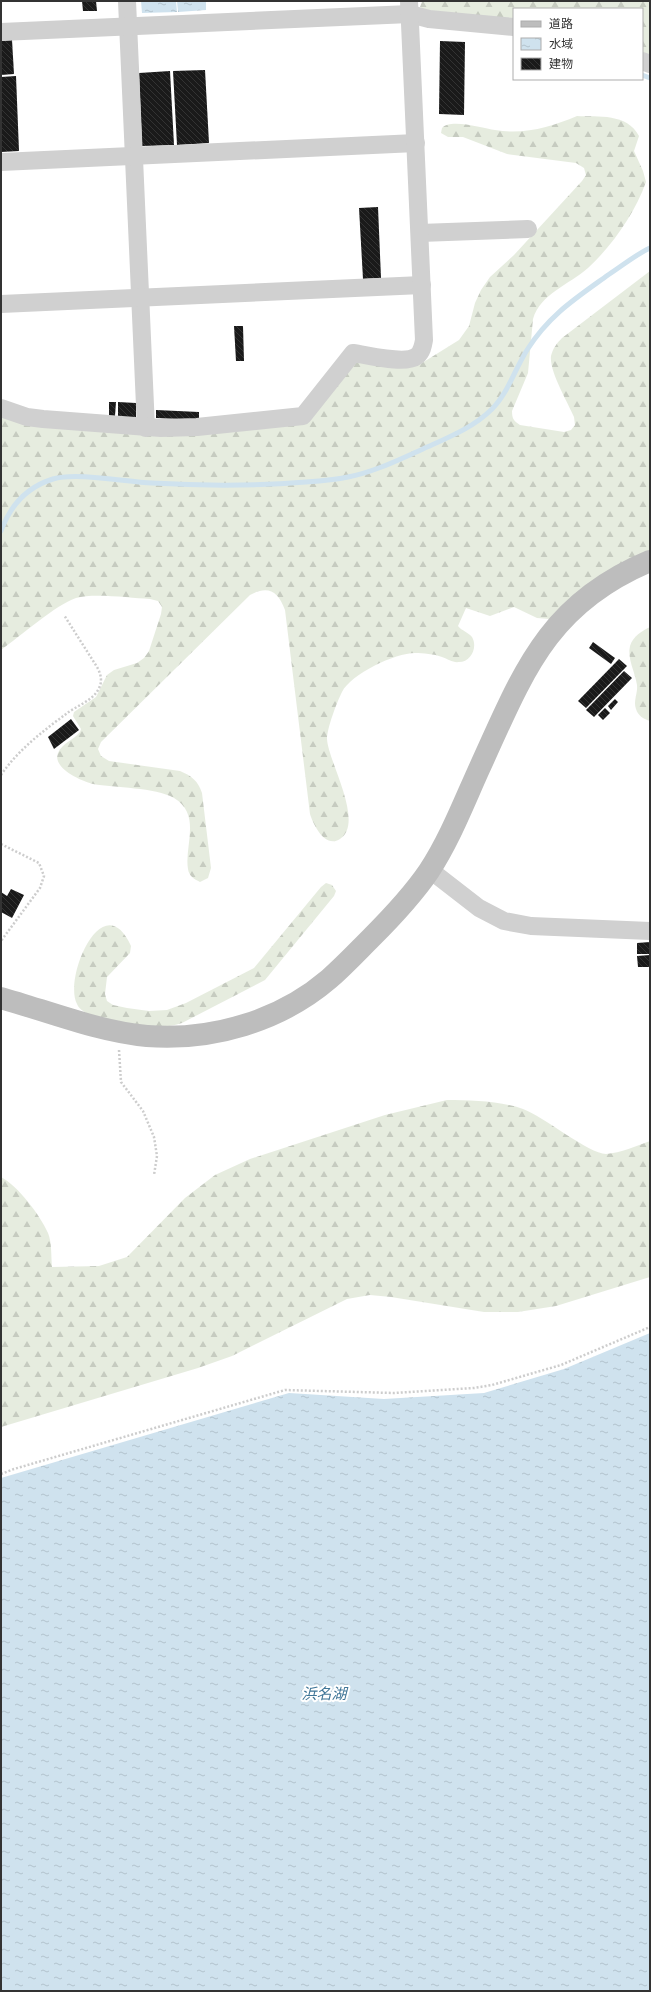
<svg xmlns="http://www.w3.org/2000/svg" width="651" height="1992" font-family="Helvetica,'Noto Sans JP',sans-serif">
<style>
.forest{fill:url(#forest-firs)}
.water{fill:url(#water-ripples)}
.lines{fill:none;stroke-linecap:round;stroke-linejoin:round}
.stream{stroke:#cfe2ee;stroke-width:5}
.building{fill:url(#building-back-hatch)}
.path{stroke:#cdcdcd;stroke-width:2.5;stroke-dasharray:2 2;stroke-linecap:butt}
.street{stroke:#d0d0d0;stroke-width:18}
.secondary{stroke:#bdbdbd;stroke-width:22}
.labels{text-anchor:middle;dominant-baseline:central;stroke-width:4;stroke-linejoin:round;paint-order:stroke}
.water-label{font-size:15px;font-style:italic;fill:#3f7597;stroke:#fff}
</style>
<defs>
<pattern id="forest-firs" width="22" height="20" patternUnits="userSpaceOnUse"><rect width="22" height="20" fill="#e6ecdf"/><path d="M5 1l3.5 6h-7zM16 11l3.5 6h-7z" fill="#c6cbc0"/></pattern>
<pattern id="water-ripples" width="26" height="14" patternUnits="userSpaceOnUse"><rect width="26" height="14" fill="#cfe2ee"/><path d="M2 4q2-2 4 0t4 0M15 11q2-2 4 0t4 0" fill="none" stroke="#b2c2cd"/></pattern>
<pattern id="building-back-hatch" width="6" height="6" patternUnits="userSpaceOnUse"><rect width="6" height="6" fill="#1a1a1a"/><path d="M-1 5l2 2M0 0l6 6M5-1l2 2" fill="none" stroke="#333"/></pattern>
</defs>
<rect width="100%" height="100%" fill="#fff"/>
<g class="forest">
<polygon points="422,1 650,1 650,57 642,54 642,9 514,9 514,19 425,11 420,7"/>
<path d="M 577,116 C 598,117 627,113 639,136 L 634,151 L 643,171 L 646,182 C 635,213 612,246 588,268 C 569,285 541,293 533,319 L 528,373 L 512,411 C 512,419 514,421 520,425 L 564,432 L 571,430 L 575,425 L 574,417 C 568,403 549,371 551,356 C 553,348 557,343 562,338 L 650,271 L 650,552 L 550,619 L 537,618 L 514,607 L 490,616 L 466,608 L 458,626 C 462,631 468,632 472,637 C 478,647 471,662 459,662 C 453,663 448,659 442,657 C 434,654 423,653 415,653 C 395,653 351,674 342,692 C 337,702 327,728 327,739 C 328,761 365,823 340,839 C 325,849 313,824 310,814 L 285,610 C 278,591 268,585 250,595 L 101,742 L 98,749 L 101,756 L 109,761 L 180,771 C 192,776 198,781 202,793 L 211,868 L 208,878 L 200,882 C 194,879 189,876 188,869 C 184,846 202,815 174,798 C 155,787 115,788 93,784 C 81,781 52,768 58,753 C 62,743 74,740 80,732 L 81,729 L 73,716 L 74,712 L 96,697 L 107,675 L 114,670 L 137,663 L 144,658 L 149,651 L 161,614 L 162,607 L 158,601 L 150,599 C 130,598 94,593 76,598 C 57,604 19,637 1,650 L 1,415 L 10,419 L 300,422 L 356,361 L 422,363 L 459,340 L 469,326 L 475,303 L 481,290 L 490,277 L 514,255 L 582,181 L 586,175 L 584,168 L 576,163 L 507,154 L 463,137 L 448,137 L 441,133 L 442,128 C 450,118 483,128 495,130 C 524,135 551,127 577,116 Z"/>
<path d="M 650,627 L 650,721 C 644,719 638,716 636,709 C 633,701 638,693 637,685 C 635,672 627,658 630,646 C 633,636 642,631 650,627 Z"/>
<path d="M 326,883 L 332,885 L 336,891 L 334,896 L 265,980 L 182,1023 C 152,1033 118,1021 88,1014 C 83,1011 79,1009 77,1004 C 63,978 103,884 131,946 L 130,953 L 107,977 L 105,994 L 107,1001 L 113,1005 L 127,1008 L 149,1011 L 167,1010 L 186,1003 L 254,968 L 321,887 Z"/>
<path d="M 447,1100 C 471,1100 500,1101 523,1109 C 543,1116 589,1154 606,1154 C 621,1153 636,1146 650,1141 L 650,1277 L 556,1306 L 518,1312 L 484,1312 L 391,1297 L 370,1295 L 347,1299 L 232,1356 L 198,1368 L 1,1427 L 1,1177 C 18,1186 40,1215 48,1233 C 52,1242 51,1257 52,1267 L 99,1266 L 127,1257 L 185,1198 L 215,1175 L 250,1159 L 385,1115 Z"/>
</g>
<g class="water">
<polygon points="141,1 176,1 177,12 142,13"/>
<polygon points="177,1 206,1 206,10 178,12"/>
<polygon points="650,1333 650,1991 1,1991 1,1478 289,1393 384,1399 484,1393 564,1369"/>
</g>
<g class="lines">
<g class="stream">
<polyline points="642,75 650,78"/>
<path d="M 1,531 C 10,506 27,487 53,479 C 77,472 126,482 152,483 C 203,486 255,486 306,482 C 320,481 334,480 348,477 C 374,472 398,460 423,449 C 447,438 473,428 492,409 C 508,393 515,369 527,350 C 549,315 576,298 608,275 C 622,266 635,255 650,248"/>
</g>
</g>
<g class="building">
<polygon points="82,1 96,1 97,11 83,11"/>
<polygon points="12,40 14,74 1,75 1,41"/>
<polygon points="440,41 465,42 464,115 439,114"/>
<polygon points="205,70 209,143 177,145 173,71"/>
<polygon points="170,71 174,145 142,146 139,73"/>
<polygon points="16,76 19,151 1,152 1,77"/>
<polygon points="378,207 381,278 363,279 359,208"/>
<polygon points="234,326 243,326 244,361 236,361"/>
<polygon points="109,402 116,402 115,416 109,416"/>
<polygon points="118,402 136,403 136,418 118,417"/>
<polygon points="156,410 199,412 199,420 156,418"/>
<polygon points="593,642 615,658 611,664 589,648"/>
<polygon points="619,659 627,666 586,708 578,701"/>
<polygon points="624,671 632,678 594,717 586,710"/>
<polygon points="615,699 618,702 611,710 608,706"/>
<polygon points="605,708 610,713 603,720 598,715"/>
<polygon points="71,719 79,730 54,749 48,737"/>
<polygon points="11,889 24,895 12,918 1,912 1,892 7,896"/>
<polygon points="650,942 650,954 637,954 637,943"/>
<polygon points="650,955 650,967 638,967 637,956"/>
</g>
<g class="lines">
<g class="path">
<path d="M 1,775 C 18,750 43,731 66,714 C 76,706 92,701 98,690 C 103,682 101,674 97,667 L 64,615"/>
<polyline points="1,844 39,863 44,876 40,888 1,941"/>
<polyline points="119,1050 121,1082 143,1111 154,1137 157,1156 154,1175"/>
<polyline points="1,1474 14,1469 285,1390 394,1393 474,1388 492,1385 561,1365 650,1327"/>
</g>
<g class="street">
<polyline points="127,1 146,428"/>
<polyline points="1,32 410,14 429,19 514,27"/>
<polyline points="642,61 650,64"/>
<polyline points="1,162 416,143"/>
<polyline points="420,233 528,229"/>
<polyline points="1,304 422,285"/>
<path d="M 1,408 L 27,417 L 43,419 L 161,428 L 197,427 L 303,416 L 353,353 C 368,355 405,365 417,356 C 422,352 423,346 424,340 L 409,1"/>
<polyline points="430,870 479,908 504,921 531,926 650,931"/>
</g>
<path class="secondary" d="M 1,998 C 47,1011 100,1032 147,1036 C 212,1041 280,1021 329,979 C 344,966 357,952 371,938 C 392,917 412,896 429,871 C 450,839 464,802 480,767 C 523,673 547,604 650,561"/>
</g>
<g class="labels">
<g class="water-label">
<text x="324" y="1693">浜名湖</text>
</g>
</g>
<rect width="651" height="1992" fill="none" stroke="#333333" stroke-width="4"/>
<rect x="513" y="8" width="130" height="72" fill="#ffffff" stroke="#adadad"/>
<rect x="521" y="21" width="20" height="6" fill="#bdbdbd" stroke="#adadad"/>
<text x="549" y="28" font-size="12" fill="#333333">道路</text>
<rect x="521" y="38" width="20" height="12" fill="url(#water-ripples)" stroke="#adadad"/>
<text x="549" y="48" font-size="12" fill="#333333">水域</text>
<rect x="521" y="58" width="20" height="12" fill="url(#building-back-hatch)" stroke="#adadad"/>
<text x="549" y="68" font-size="12" fill="#333333">建物</text>
</svg>
